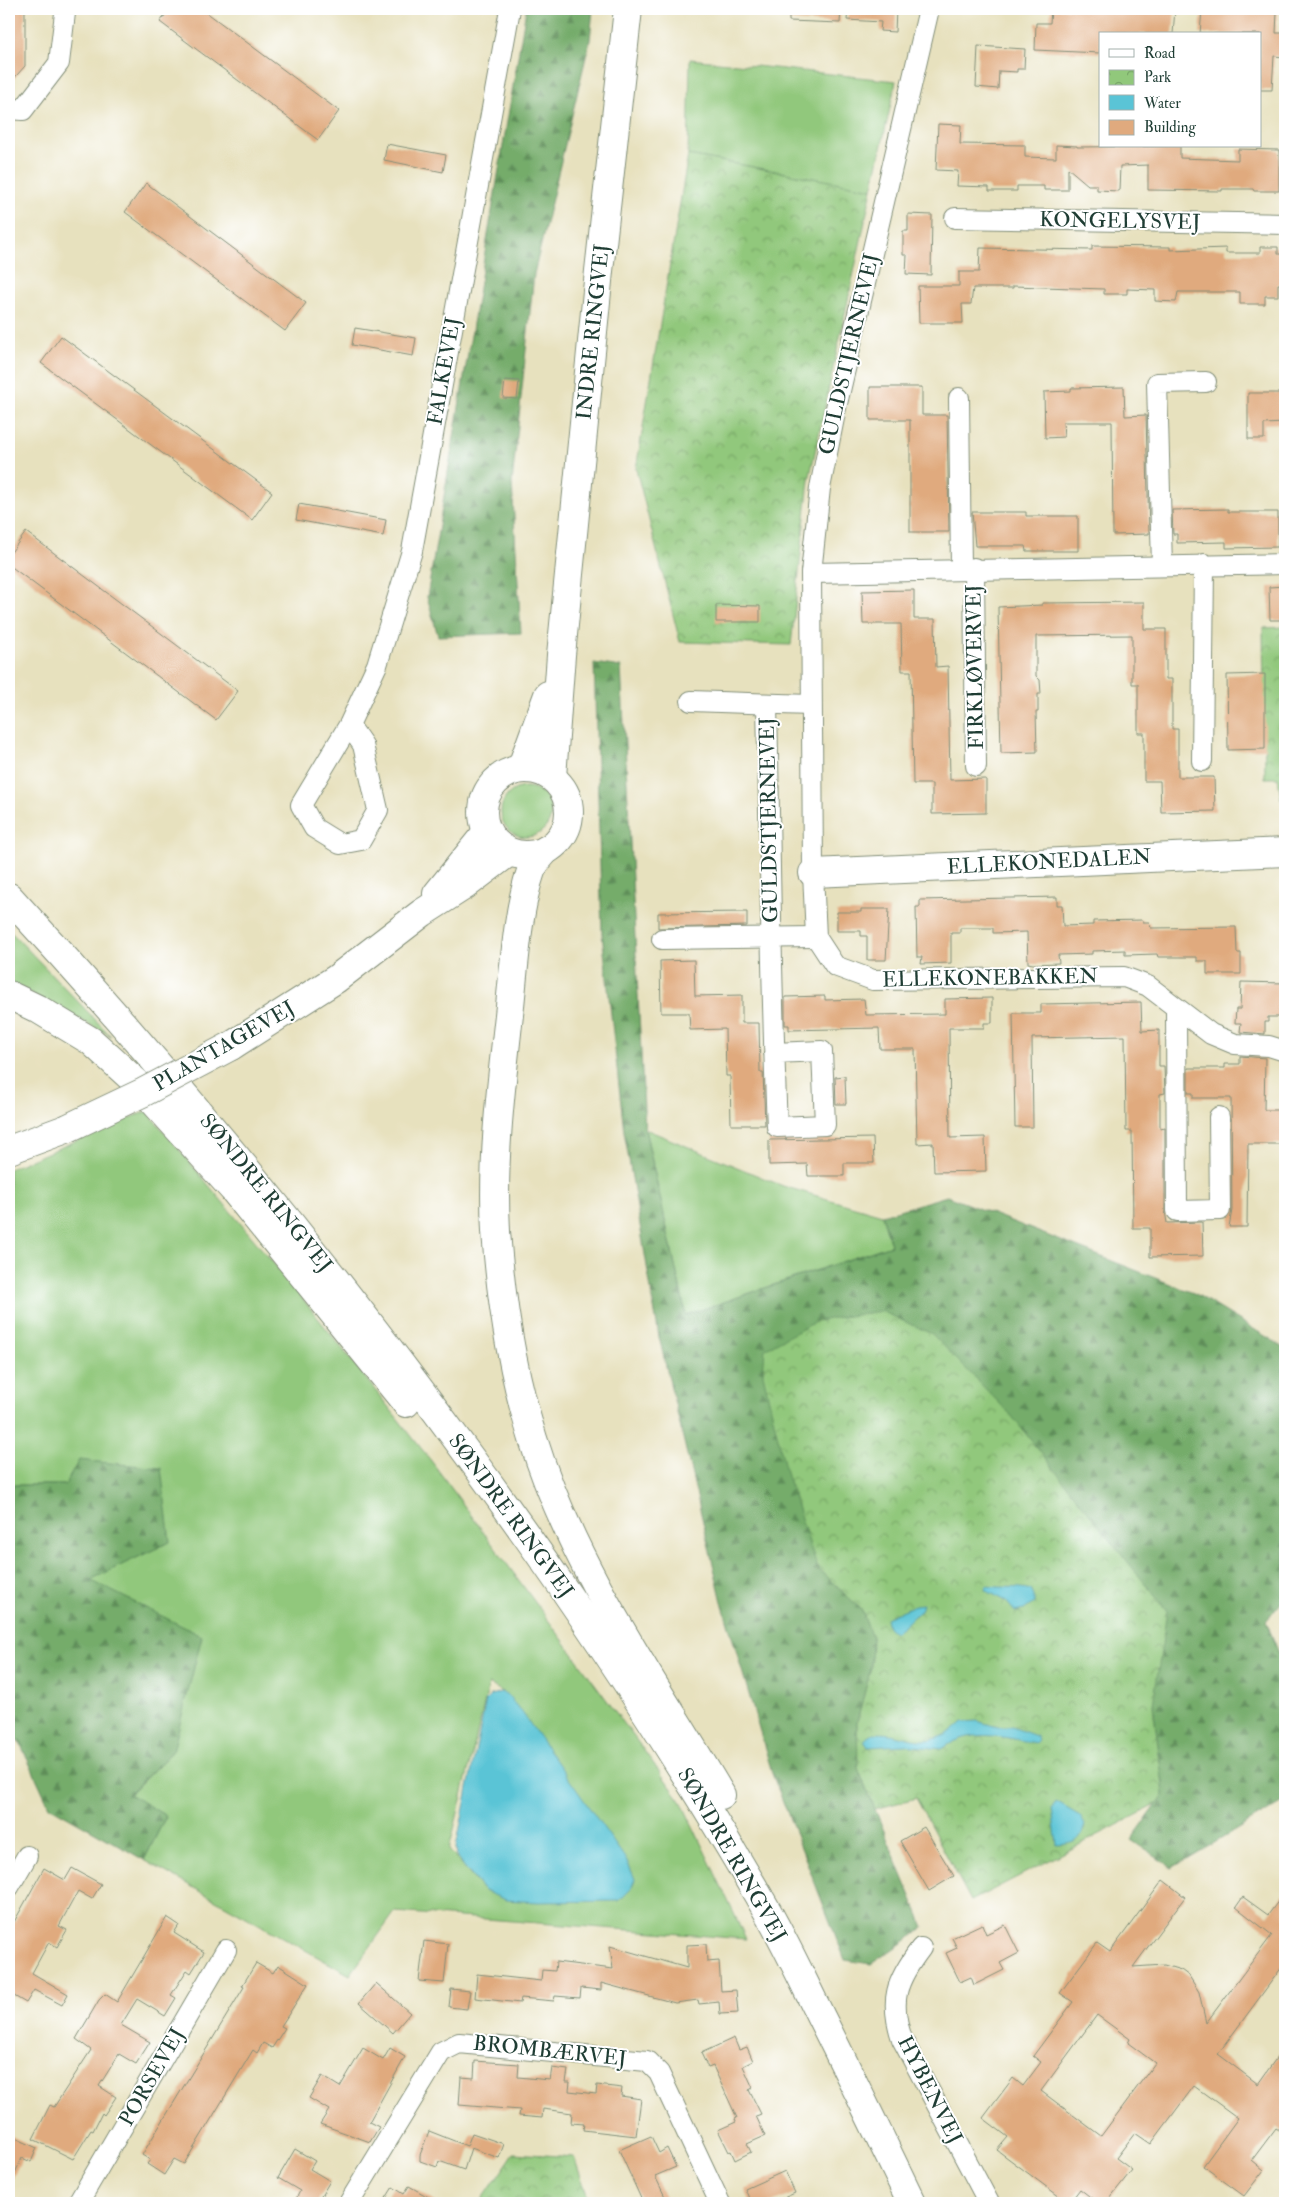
<svg xmlns="http://www.w3.org/2000/svg" width="1294" height="2212" font-family="'IM FELL Double Pica',serif">
<style>
.green{fill:#91c87b;stroke:#588258;fill-rule:evenodd}
.forest{fill:url(#forest-firs);stroke:#4a7450}
.park{fill:url(#park-crowns);stroke:#588258}
.water{fill:#5ac4d6;stroke:#3c8085}
.building{fill:#e0aa7e;fill-rule:evenodd}
.lines{fill:none;stroke-linecap:round;stroke-linejoin:round}
.street-casing{stroke:#838f79;stroke-width:22}
.secondary-casing{stroke:#838f79;stroke-width:30}
.primary-casing{stroke:#838f79;stroke-width:30}
.street{stroke:#fff;stroke-width:20}
.secondary{stroke:#fff;stroke-width:28}
.primary{stroke:#fff;stroke-width:28}
.secondary-bridge-casing{stroke:#838f79;stroke-width:30;stroke-linecap:butt}
.secondary-bridge{stroke:#fff;stroke-width:28}
.labels{text-anchor:middle;dominant-baseline:central;stroke-width:4;stroke-linejoin:round;paint-order:stroke}
.street-label{font-size:21px;fill:#1f3d34;stroke:#fff}
</style>
<defs>
<pattern id="forest-firs" width="22" height="20" patternUnits="userSpaceOnUse" patternTransform="scale(1.25)"><rect width="22" height="20" fill="#74ac6b"/><path d="M5 1l3.5 6h-7zM16 11l3.5 6h-7z" fill="#5f8d59"/></pattern>
<pattern id="park-crowns" width="20" height="18" patternUnits="userSpaceOnUse" patternTransform="scale(1.25)"><rect width="20" height="18" fill="#91c87b"/><path d="M2 6a3 3 0 1 1 6 0M12 15a3 3 0 1 1 6 0" fill="none" stroke="#76a466"/></pattern>
</defs>
<rect width="100%" height="100%" fill="#fff"/>
<filter id="ink" filterUnits="userSpaceOnUse"><feTurbulence type="fractalNoise" baseFrequency=".02" numOctaves="2"/><feDisplacementMap in="SourceGraphic" scale="10" xChannelSelector="R" yChannelSelector="G"/><feConvolveMatrix kernelMatrix="1 2 1 2 8 2 1 2 1" color-interpolation-filters="sRGB"/></filter>
<filter id="wash" filterUnits="userSpaceOnUse"><feTurbulence type="fractalNoise" baseFrequency=".0096" numOctaves="4" result="noise"/><feDisplacementMap in="SourceGraphic" scale="20" xChannelSelector="R" yChannelSelector="G"/><feGaussianBlur stdDeviation="1.12" result="paint"/><feColorMatrix in="noise" values="0 0 0 0 0 0 0 0 0 0 0 0 0 0 0 0 0 1.4 0 .05"/><feComposite in="paint" operator="in"/></filter>
<g filter="url(#wash)">
<rect width="100%" height="100%" fill="#e7e1be"/>
<g class="green">
<polygon points="690,59 896,81 872,189 688,155"/>
<circle cx="526" cy="812" r="25"/>
<polygon points="9,930 111,1036 19,987 9,984"/>
<path d="M 147,1111 L 295,1289 L 432,1462 L 681,1801 L 746,1939 L 395,1912 L 350,1975 L 144,1860 L 166,1816 L 129,1795 L 173,1751 L 89,1580 L 65,1485 L 9,1485 L 9,1169 ZM 489,1684 L 505,1693 L 484,1891 L 449,1850 Z"/>
<polygon points="645,1129 783,1186 882,1215 891,1245 686,1315"/>
</g>
<g class="forest">
<polygon points="526,9 593,9 590,40 534,274 512,483 521,633 438,636 427,597"/>
<polygon points="594,663 621,667 645,1129 686,1315 891,1245 882,1215 947,1196 1196,1294 1285,1348 1285,1598 1266,1621 1285,1668 1285,1801 1172,1868 1131,1840 1164,1795 1153,1705 1155,1681 818,1569 861,1609 872,1637 871,1668 857,1722 858,1768 924,1928 871,1964 845,1960 773,1776 723,1606 659,1337 624,1131 602,934"/>
<polygon points="79,1460 161,1468 170,1542 90,1580 202,1636 173,1751 129,1794 166,1816 144,1860 49,1806 21,1745 9,1732 9,1485 65,1485"/>
</g>
<g class="park">
<polygon points="688,155 872,189 809,480 791,645 680,642 636,469"/>
<polygon points="1285,627 1285,799 1281,799 1278,778 1265,778 1263,628"/>
<polygon points="881,1311 932,1334 1010,1414 1167,1611 1153,1705 1164,1795 1158,1804 971,1901 916,1798 875,1809 858,1768 857,1722 871,1668 872,1637 861,1609 818,1569 787,1476 763,1374 765,1349 817,1321"/>
<polygon points="514,2153 574,2157 590,2203 480,2203"/>
</g>
<g class="water">
<path d="M 986,1586 C 1001,1588 1017,1586 1031,1590 L 1034,1596 L 1034,1603 L 1024,1610 L 1015,1612 L 1006,1601 L 985,1590 Z"/>
<path d="M 923,1604 L 921,1611 C 910,1617 904,1629 894,1632 L 888,1627 L 886,1618 L 915,1605 Z"/>
<polygon points="500,1692 505,1693 521,1711 627,1861 635,1879 631,1889 619,1901 538,1902 506,1900 484,1891 457,1858 456,1847 486,1700 491,1695"/>
<path d="M 977,1721 L 998,1727 L 1012,1727 L 1036,1736 L 1038,1740 L 1035,1743 C 1001,1737 972,1727 942,1749 L 904,1745 L 868,1747 L 864,1741 C 875,1724 905,1740 921,1740 C 938,1741 952,1733 963,1722 Z"/>
<path d="M 1056,1802 L 1080,1816 L 1085,1825 C 1080,1842 1075,1844 1057,1845 L 1052,1808 Z"/>
</g>
<g id="blocks">
<g class="building">
<polygon points="9,9 25,9 25,66 9,84"/>
<polygon points="170,9 202,9 339,111 318,140 160,22"/>
<polygon points="789,9 841,9 840,23 789,21"/>
<polygon points="848,9 896,9 895,32 880,31 881,22 847,20"/>
<polygon points="1051,9 1175,9 1173,34 1100,34 1100,53 1035,50 1036,23 1050,23"/>
<polygon points="1202,9 1277,12 1276,33 1285,33 1284,57 1274,56 1272,90 1260,90 1260,34 1200,34"/>
<polygon points="978,46 1025,49 1024,69 1017,69 1017,72 999,71 998,89 976,87"/>
<polygon points="938,124 961,125 960,144 1025,145 1025,157 1056,158 1056,145 1077,146 1077,147 1180,146 1180,158 1238,160 1238,149 1279,150 1279,191 1254,191 1253,189 1222,189 1222,191 1148,190 1148,165 1120,166 1119,191 1097,190 1097,185 1088,185 1068,168 1068,190 1044,190 1044,186 1017,186 1017,191 989,191 989,187 957,186 958,171 936,170"/>
<polygon points="387,144 446,155 443,172 384,160"/>
<polygon points="146,183 306,303 285,331 125,212"/>
<polygon points="908,214 932,215 931,275 906,274 907,255 903,255 903,231 908,231"/>
<polygon points="1092,246 1170,247 1170,250 1226,248 1226,253 1260,253 1260,247 1278,247 1278,254 1285,254 1285,284 1278,284 1278,296 1265,296 1265,304 1240,304 1240,292 1178,292 1176,302 1155,301 1155,290 1127,289 1127,294 1104,294 1104,289 1013,286 1013,288 973,288 971,304 962,304 963,323 919,323 918,286 959,286 959,272 979,272 980,248 1092,250"/>
<polygon points="355,328 416,338 413,356 352,345"/>
<polygon points="61,336 272,492 252,520 41,363"/>
<polygon points="505,380 519,381 517,399 503,398"/>
<polygon points="870,387 922,387 922,415 947,415 949,532 910,532 910,420 870,420"/>
<polygon points="1124,387 1125,416 1146,415 1149,534 1113,535 1112,422 1063,422 1064,437 1045,438 1044,392 1071,391 1071,388"/>
<polygon points="1248,393 1285,393 1285,423 1264,424 1264,439 1248,439"/>
<polygon points="299,504 386,520 383,536 296,520"/>
<polygon points="1228,509 1228,512 1278,512 1278,547 1226,548 1226,542 1177,543 1177,534 1173,534 1172,510"/>
<polygon points="972,512 1026,512 1026,516 1078,516 1078,551 1026,551 1025,546 975,546"/>
<polygon points="26,532 238,691 216,720 9,565 9,555"/>
<polygon points="1285,586 1285,620 1270,620 1269,587"/>
<polygon points="914,590 914,619 935,619 936,667 948,666 950,780 986,779 986,813 932,814 932,784 913,784 911,671 902,671 901,624 863,624 862,591"/>
<polygon points="1144,602 1144,629 1166,629 1166,679 1172,679 1172,729 1178,729 1178,777 1214,777 1215,811 1161,812 1160,781 1144,781 1144,733 1138,733 1138,684 1132,684 1132,635 1036,636 1036,676 1040,680 1041,694 1038,694 1038,712 1036,712 1037,752 1001,753 998,607 1042,605 1042,603"/>
<polygon points="716,605 760,606 760,622 716,622"/>
<polygon points="1265,674 1265,749 1228,750 1227,675"/>
<polygon points="1057,897 1057,905 1062,905 1063,926 1093,925 1093,921 1143,920 1143,922 1149,922 1151,928 1236,927 1237,953 1241,953 1241,974 1207,974 1207,961 1197,961 1197,957 1158,957 1157,954 1125,955 1125,950 1092,951 1092,954 1058,955 1059,963 1033,964 1028,963 1027,932 993,933 993,928 960,928 960,933 951,933 951,963 921,964 922,957 917,957 916,907 920,907 920,900"/>
<polygon points="861,909 889,909 886,960 867,960 867,936 861,936 861,931 837,931 837,912 861,912"/>
<polygon points="747,912 747,926 658,928 658,913"/>
<polygon points="694,960 695,996 742,995 742,1023 759,1023 760,1072 763,1072 765,1125 731,1125 730,1076 726,1076 725,1029 690,1030 689,1013 661,1013 660,961"/>
<polygon points="1241,982 1285,983 1285,1013 1280,1013 1280,1017 1268,1017 1268,1022 1265,1022 1265,1034 1240,1032 1241,1023 1235,1023 1236,1009 1240,1009"/>
<polygon points="825,996 825,1000 864,999 866,1015 945,1014 945,999 992,998 992,1023 984,1023 984,1028 949,1028 950,1138 985,1137 986,1171 934,1172 933,1143 917,1144 915,1049 880,1049 879,1028 789,1030 789,1025 785,1025 785,997"/>
<polygon points="1141,1002 1142,1031 1159,1030 1159,1066 1164,1066 1165,1093 1160,1094 1160,1129 1165,1128 1165,1211 1167,1223 1202,1222 1203,1256 1150,1257 1150,1228 1133,1228 1132,1131 1126,1131 1125,1036 1032,1038 1033,1127 1015,1127 1013,1013 1041,1013 1041,1004"/>
<polygon points="1240,1056 1265,1058 1264,1110 1285,1110 1285,1144 1248,1144 1247,1227 1229,1227 1232,1210 1231,1098 1193,1098 1193,1093 1188,1093 1188,1068 1225,1068 1225,1064 1240,1064"/>
<polygon points="845,1076 846,1104 836,1104 835,1077"/>
<polygon points="873,1138 874,1163 844,1163 844,1176 808,1176 807,1164 769,1165 769,1140"/>
<polygon points="924,1827 954,1876 929,1891 900,1841"/>
<polygon points="44,1868 65,1880 72,1868 101,1884 92,1899 78,1891 59,1926 67,1930 57,1947 49,1942 32,1973 68,1994 62,2005 34,1990 26,2003 9,1993 9,1931"/>
<path d="M 1163,1880 L 1185,1897 L 1133,1967 L 1164,1965 L 1181,1970 L 1189,1976 L 1199,1992 L 1206,2023 L 1272,1935 L 1236,1907 L 1243,1897 L 1268,1915 L 1285,1892 L 1285,1963 L 1218,2054 L 1258,2084 L 1285,2046 L 1285,2134 L 1276,2128 L 1252,2160 L 1264,2170 L 1244,2196 L 1203,2166 L 1238,2118 L 1194,2086 L 1151,2144 L 1135,2133 L 1116,2158 L 1132,2170 L 1106,2203 L 1098,2203 L 1080,2189 L 1070,2202 L 1065,2199 L 1064,2200 L 997,2150 L 1008,2137 L 983,2118 L 1013,2078 L 1023,2086 L 1041,2062 L 1033,2056 L 1073,2002 L 1060,1993 L 1097,1943 L 1110,1952 ZM 1097,2015 L 1130,2039 L 1128,2043 L 1155,2063 L 1101,2136 L 1041,2091 Z"/>
<polygon points="167,1917 179,1925 174,1933 204,1952 191,1973 187,1970 171,1995 176,1998 165,2016 137,1999 121,2025 150,2042 136,2064 119,2054 99,2086 116,2097 104,2115 102,2113 93,2131 91,2130 73,2159 33,2139 50,2105 54,2107 91,2050 76,2039 99,2000 105,1994 117,2002"/>
<polygon points="982,1924 986,1934 1005,1925 1019,1953 1000,1963 1004,1970 974,1985 971,1977 960,1982 946,1953 957,1948 952,1938"/>
<polygon points="424,1941 448,1944 444,1983 419,1981"/>
<polygon points="706,1944 707,1962 719,1961 721,1991 736,1990 738,2013 720,2014 719,2002 699,2004 698,2000 675,2003 601,1983 601,1990 581,1988 580,1998 555,1996 554,2001 521,1998 520,2003 475,1998 477,1974 541,1981 542,1970 555,1971 556,1962 613,1969 610,1946 687,1968 687,1945"/>
<polygon points="256,1963 273,1973 278,1965 308,1984 281,2026 285,2028 272,2048 263,2043 257,2053 253,2050 184,2164 174,2159 164,2175 147,2164 150,2160 142,2155 244,1987 242,1986"/>
<polygon points="376,1983 410,2013 393,2033 359,2003"/>
<polygon points="451,1989 470,1991 467,2009 449,2007"/>
<polygon points="734,2038 739,2050 747,2047 753,2061 743,2066 753,2088 749,2090 761,2114 756,2116 765,2136 747,2144 751,2152 735,2160 731,2151 729,2152 718,2130 736,2122 735,2119 737,2118 713,2066 708,2068 701,2053"/>
<polygon points="363,2048 383,2060 390,2048 405,2057 369,2122 379,2127 370,2142 320,2124 329,2110 309,2098 322,2076 340,2087"/>
<polygon points="475,2061 519,2064 518,2077 550,2080 552,2068 568,2070 566,2082 570,2082 569,2091 596,2094 597,2085 622,2088 621,2096 641,2099 636,2136 583,2130 584,2124 571,2123 572,2113 543,2109 542,2118 519,2116 520,2110 459,2105 461,2077 474,2078"/>
<polygon points="429,2131 467,2146 472,2133 504,2144 499,2158 471,2148 464,2170 439,2161 437,2167 420,2161 420,2155"/>
<polygon points="9,2135 37,2148 31,2162 22,2158 9,2186"/>
<polygon points="651,2136 659,2153 667,2148 676,2167 655,2176 668,2203 643,2203 619,2150"/>
<polygon points="295,2149 315,2161 310,2169 330,2181 317,2203 294,2203 300,2191 278,2178"/>
<polygon points="785,2171 795,2193 772,2203 751,2203 745,2189"/>
<polygon points="409,2186 439,2203 383,2203 393,2187 404,2194"/>
</g>
</g>
</g>
<g filter="url(#ink)">
<use href="#blocks" fill-opacity="0" stroke="#838f79" stroke-width="1"/>
<g class="lines">
<g class="street-casing">
<g id="street">
<polyline points="929,9 836,408 820,488 811,573 813,873 816,937 835,966 873,980 1124,977 1148,986 1211,1034 1235,1044 1269,1046 1285,1051"/>
<polyline points="9,109 23,110 59,63 65,13 67,9"/>
<polyline points="955,218 1285,224"/>
<polyline points="959,398 961,569"/>
<polyline points="1162,566 1157,383 1206,382"/>
<polyline points="974,568 976,766"/>
<polyline points="811,573 1285,564"/>
<polyline points="691,701 811,705"/>
<path d="M 767,704 C 770,845 771,986 777,1127 L 825,1125 L 822,1051 L 774,1053"/>
<polyline points="349,725 363,745 378,810 361,840 340,844 314,828 301,805 349,725 377,665 412,551 510,9"/>
<polyline points="1202,761 1204,564"/>
<polyline points="662,939 816,937"/>
<polyline points="1176,1008 1177,1211 1220,1210 1219,1117"/>
<polyline points="9,1887 27,1856"/>
<path d="M 921,1948 C 896,1981 889,2000 902,2039 L 989,2203"/>
<polyline points="78,2203 226,1950"/>
<polyline points="349,2203 441,2052 459,2043 647,2061 659,2073 720,2203"/>
</g>
</g>
<g class="secondary-casing">
<g id="secondary">
<circle cx="526" cy="812" r="43"/>
<polyline points="521,769 548,695"/>
<polyline points="552,777 561,655 599,271 628,9"/>
<polyline points="813,873 1285,852"/>
<polyline points="437,894 487,832"/>
<polyline points="231,1046 336,979 422,913 464,886 509,852"/>
<polyline points="9,1150 66,1129"/>
</g>
</g>
<g class="primary-casing">
<g id="primary">
<path d="M 546,850 C 540,857 534,863 531,871 C 517,911 514,972 509,1015 C 501,1087 492,1159 496,1231 C 501,1302 512,1372 533,1439 C 572,1566 654,1682 721,1795"/>
<path d="M 9,897 C 174,1076 328,1263 472,1460 C 576,1602 674,1749 762,1902 C 785,1941 804,1983 824,2023 C 854,2083 883,2143 912,2203"/>
<polyline points="9,995 38,1009 91,1041 137,1083 233,1189 406,1403"/>
</g>
</g>
<use href="#street" class="street"/>
<use href="#secondary" class="secondary"/>
<use href="#primary" class="primary"/>
<g class="secondary-bridge-casing">
<polyline id="secondary-bridge" points="66,1129 144,1092 231,1046"/>
</g>
<use href="#secondary-bridge" class="secondary-bridge"/>
</g>
</g>
<g class="labels">
<g class="street-label">
<text transform="translate(1120 221) rotate(1)">KONGELYSVEJ</text>
<text transform="translate(593 332) rotate(-84)">INDRE RINGVEJ</text>
<text transform="translate(849 354) rotate(-77)">GULDSTJERNEVEJ</text>
<text transform="translate(444 371) rotate(-80)">FALKEVEJ</text>
<text transform="translate(975 667) rotate(-91)">FIRKLØVERVEJ</text>
<text transform="translate(769 820) rotate(-91)">GULDSTJERNEVEJ</text>
<text transform="translate(1049 862) rotate(-3)">ELLEKONEDALEN</text>
<text transform="translate(990 978) rotate(-1)">ELLEKONEBAKKEN</text>
<text transform="translate(224 1046) rotate(-30)">PLANTAGEVEJ</text>
<text transform="translate(266 1193) rotate(51)">SØNDRE RINGVEJ</text>
<text transform="translate(511 1516) rotate(54)">SØNDRE RINGVEJ</text>
<text transform="translate(732 1855) rotate(60)">SØNDRE RINGVEJ</text>
<text transform="translate(550 2051) rotate(6)">BROMBÆRVEJ</text>
<text transform="translate(152 2077) rotate(-60)">PORSEVEJ</text>
<text transform="translate(930 2090) rotate(63)">HYBENVEJ</text>
</g>
</g>
<rect width="1294" height="2212" fill="none" stroke="#fff" stroke-width="30"/>
<rect x="1099" y="32" width="162" height="115" fill="#ffffff" stroke="#a5b1ae"/>
<rect x="1109" y="49" width="25" height="8" fill="#ffffff" stroke="#a5b1ae"/>
<text x="1144" y="58" font-size="15" fill="#1f3d34">Road</text>
<rect x="1109" y="70" width="25" height="15" fill="url(#park-crowns)" stroke="#a5b1ae"/>
<text x="1144" y="82" font-size="15" fill="#1f3d34">Park</text>
<rect x="1109" y="95" width="25" height="15" fill="#5ac4d6" stroke="#a5b1ae"/>
<text x="1144" y="108" font-size="15" fill="#1f3d34">Water</text>
<rect x="1109" y="120" width="25" height="15" fill="#e0aa7e" stroke="#a5b1ae"/>
<text x="1144" y="132" font-size="15" fill="#1f3d34">Building</text>
</svg>
